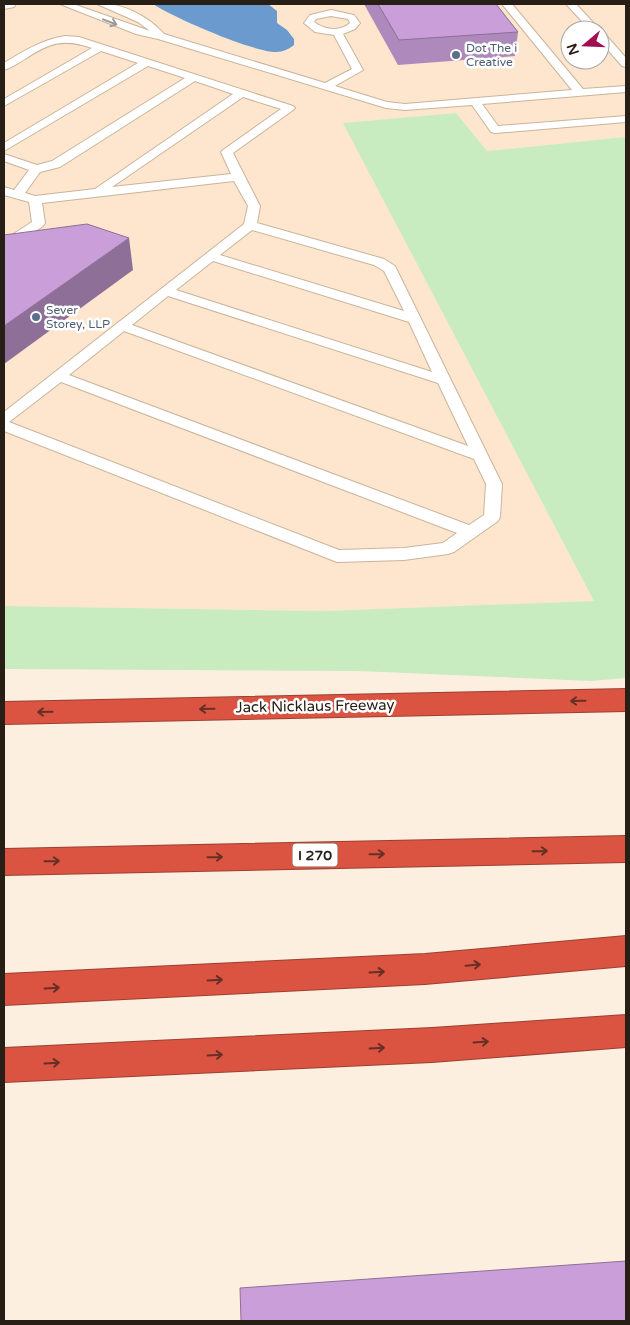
<svg xmlns="http://www.w3.org/2000/svg" width="630" height="1325" font-family="'Varela Round',sans-serif">
<style>
.built{fill:#fde6cd;fill-rule:evenodd}
.green{fill:#c9ebc0}
.water{fill:#6b9ace}
.lines{fill:none;stroke-linecap:round;stroke-linejoin:round}
.lane-casing{stroke:#c9b49b;stroke-width:2}
.street-casing{stroke:#c9b49b;stroke-width:2}
.highway-casing{stroke:#9c4032;stroke-width:2}
.lane{fill:#fff;fill-rule:evenodd}
.street{fill:#fff;fill-rule:evenodd}
.highway{fill:#db5341;fill-rule:evenodd}
.wall{fill:#ae89bb}
.shaded-wall{fill:#8d6f98}
.building{fill:#ca9fd9;stroke:#8d6f98}
.oneway{stroke:#9e9a96}
.oneway2{stroke:#663124}
.service-dot{fill:#5c6f8a;stroke:#fff;stroke-width:2}
.labels{text-anchor:middle;dominant-baseline:central;stroke-width:5;stroke-linejoin:round;paint-order:stroke}
.far-service-label{font-size:12px;fill:#4e5e75;stroke:#fff;text-anchor:start}
.shield{fill:#fff;stroke:#68625b;stroke-width:1}
.shield-label{font-size:14px;font-weight:bold;fill:#271e15}
.street-label{font-size:15px;fill:#271e15;stroke:#fff}
</style>
<rect width="100%" height="100%" fill="#fdefe0"/>
<path class="built" d="M 4,4 L 626,4 L 626,137 L 487,151 L 456,113 L 344,123 L 594,601 L 325,611 L 4,606 ZM 570,30 L 600,30 L 600,60 L 570,60 Z"/>
<polygon class="green" points="456,113 487,151 626,137 626,678 591,681 358,671 4,669 4,606 325,611 594,601 343,123"/>
<path class="water" d="M 153,4 L 268,4 L 277,11 L 277,23 L 287,30 L 294,39 L 294,45 C 289,49 283,52 276,52 C 253,52 174,18 153,4 Z"/>
<g class="lines">
<g class="lane-casing">
<g id="lane">
<path d="M 60,4 L 73,4 L 150,31 L 138,22 L 97,4 C 121,2 148,16 164,34 L 325,83 L 352,69 L 334,35 L 315,32 L 304,23 L 310,15 L 331,10 L 354,15 L 360,23 L 355,29 L 343,34 L 363,70 L 335,86 L 387,102 L 405,104 L 572,90 L 502,4 L 512,4 L 583,89 L 626,86 L 626,92 L 482,104 L 498,126 L 626,116 L 626,122 L 495,133 L 491,132 L 472,105 L 405,110 L 386,108 L 158,39 L 136,34 ZM 331,16 L 348,19 L 350,23 C 340,32 325,30 314,22 L 316,19 Z"/>
<polygon points="566,4 576,4 600,30 590,30"/>
<polygon points="600,32 604,33 626,58 626,67 622,66 600,41"/>
<path d="M 65,36 L 79,37 L 293,106 L 295,108 L 293,110 L 233,153 L 260,206 L 257,223 L 384,259 L 395,266 L 502,484 L 500,517 L 498,521 L 454,552 L 448,554 L 404,560 L 337,562 L 4,431 L 4,412 L 244,224 L 248,206 L 234,181 L 42,203 L 45,223 L 43,226 L 9,249 L 4,250 L 4,240 L 32,222 L 29,202 L 4,195 L 4,187 L 14,190 L 29,170 L 4,161 L 4,154 L 37,165 L 52,161 L 185,78 L 148,66 L 4,151 L 4,143 L 138,63 L 101,51 L 4,106 L 4,99 L 92,48 C 63,38 49,43 25,59 C 18,63 11,68 4,70 L 4,63 C 24,51 41,40 65,36 ZM 195,81 L 233,94 L 95,189 L 35,196 L 25,193 L 40,172 L 60,167 ZM 243,97 L 281,109 L 223,150 L 221,152 L 231,174 L 112,187 ZM 252,230 L 374,265 L 384,271 L 404,311 L 220,255 ZM 213,261 L 409,322 L 432,372 L 176,290 ZM 168,296 L 438,383 L 468,446 L 132,325 ZM 124,331 L 474,459 L 486,484 L 484,515 L 469,525 L 69,375 ZM 61,382 L 457,533 L 443,543 L 404,548 L 339,550 L 9,422 Z"/>
</g>
</g>
<g class="street-casing">
<polygon id="street" points="4,4 16,4 14,7 4,9"/>
</g>
<g class="highway-casing">
<g id="highway">
<polygon points="626,689 626,711 4,724 4,702"/>
<polygon points="626,836 626,862 4,875 4,849"/>
<polygon points="626,936 626,966 425,984 4,1005 4,974 425,954"/>
<polygon points="626,1015 626,1047 432,1062 4,1082 4,1048 432,1028"/>
</g>
</g>
<use href="#lane" class="lane"/>
<use href="#street" class="street"/>
<use href="#highway" class="highway"/>
</g>
<polygon class="wall" points="364,4 496,4 518,32 515,56 398,65"/>
<polygon class="shaded-wall" points="129,238 133,270 4,364 4,326"/>
<g class="building">
<polygon points="378,4 496,4 518,32 399,40"/>
<polygon points="87,224 129,238 4,326 4,235"/>
<polygon points="626,1261 626,1321 241,1321 240,1288"/>
</g>
<defs><path id="oneway-shaft" d="M-6 0H5M1.5-3L5.5 0L1.5 3" fill="none" stroke-width="1.6" stroke-linecap="round" stroke-linejoin="round" transform="scale(1.25)"/></defs>
<use class="oneway" href="#oneway-shaft" transform="translate(110 22) rotate(21)"/>
<g class="oneway2">
<use href="#oneway-shaft" transform="translate(578 701) rotate(179)"/>
<use href="#oneway-shaft" transform="translate(207 709) rotate(179)"/>
<use href="#oneway-shaft" transform="translate(45 712) rotate(179)"/>
<use href="#oneway-shaft" transform="translate(540 851) rotate(-1)"/>
<use href="#oneway-shaft" transform="translate(377 854) rotate(-1)"/>
<use href="#oneway-shaft" transform="translate(215 857) rotate(-1)"/>
<use href="#oneway-shaft" transform="translate(52 861) rotate(-1)"/>
<use href="#oneway-shaft" transform="translate(473 965) rotate(-5)"/>
<use href="#oneway-shaft" transform="translate(377 972) rotate(-3)"/>
<use href="#oneway-shaft" transform="translate(215 980) rotate(-3)"/>
<use href="#oneway-shaft" transform="translate(52 988) rotate(-3)"/>
<use href="#oneway-shaft" transform="translate(481 1042) rotate(-4)"/>
<use href="#oneway-shaft" transform="translate(377 1048) rotate(-3)"/>
<use href="#oneway-shaft" transform="translate(215 1055) rotate(-3)"/>
<use href="#oneway-shaft" transform="translate(52 1063) rotate(-3)"/>
</g>
<g class="service-dot">
<circle cx="456" cy="55" r="5"/>
<circle cx="36" cy="317" r="5"/>
</g>
<g class="labels">
<g class="far-service-label">
<text x="466" y="48">Dot The i<tspan x="466" dy="14">Creative</tspan></text>
<text x="46" y="310">Sever<tspan x="46" dy="14">Storey, LLP</tspan></text>
</g>
<rect class="shield" x="292.5" y="843.5" width="45" height="23" rx="4"/>
<g class="shield-label">
<text x="315" y="855">I 270</text>
</g>
<g class="street-label">
<text transform="translate(315 706) rotate(-1)">Jack Nicklaus Freeway</text>
</g>
</g>
<rect width="630" height="1325" fill="none" stroke="#271e15" stroke-width="10"/>
<g transform="translate(585 45) rotate(251)"><circle r="24" fill="#ffffff" stroke="#a9a5a1"/>
<path d="M0-4L9 19L0 12L-9 19Z" fill="#a20e51"/>
<text y="-8" font-size="14" font-weight="bold" text-anchor="middle" fill="#271e15">N</text>
</g>
</svg>
